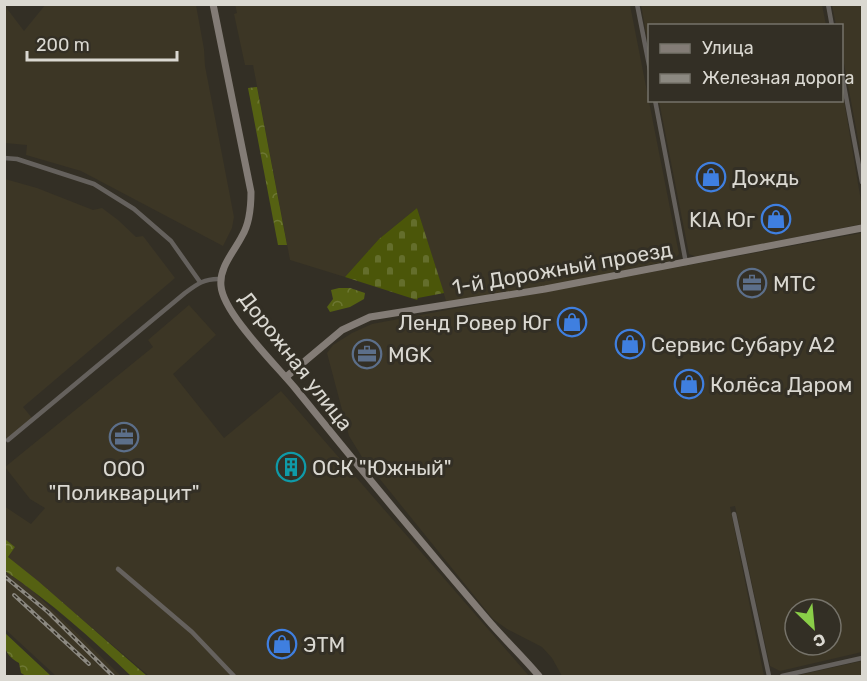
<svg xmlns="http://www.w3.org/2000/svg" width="867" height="681" font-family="Rubik,sans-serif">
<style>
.built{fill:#3c3625;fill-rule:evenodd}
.forest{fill:url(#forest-crowns)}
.cemetery{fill:url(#cemetery-stones)}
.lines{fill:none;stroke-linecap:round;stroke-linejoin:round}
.street{stroke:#65615d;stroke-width:4.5}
.secondary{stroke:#837c76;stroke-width:7}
.rail-casing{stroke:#8c8981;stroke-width:4}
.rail{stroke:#332f25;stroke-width:1.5;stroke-dasharray:4.5;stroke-linecap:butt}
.labels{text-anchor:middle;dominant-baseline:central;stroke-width:6;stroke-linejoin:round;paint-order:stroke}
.poi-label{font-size:21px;fill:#dad8d1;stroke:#332f25;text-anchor:start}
.street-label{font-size:21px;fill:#dad8d1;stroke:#332f25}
</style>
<defs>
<pattern id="forest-crowns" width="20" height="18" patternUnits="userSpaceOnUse" patternTransform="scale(1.5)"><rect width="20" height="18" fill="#556112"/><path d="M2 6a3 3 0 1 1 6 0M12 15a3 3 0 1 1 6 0" fill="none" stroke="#6d7733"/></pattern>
<pattern id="cemetery-stones" width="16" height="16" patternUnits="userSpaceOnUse" patternTransform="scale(1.5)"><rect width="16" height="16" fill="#4b5609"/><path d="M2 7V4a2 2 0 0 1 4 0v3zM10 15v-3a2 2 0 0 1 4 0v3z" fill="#646e2c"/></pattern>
</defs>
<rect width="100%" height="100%" fill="#332f25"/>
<g class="built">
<polygon points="46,4 196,5 204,49 205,66 234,217 232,228 223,246 81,171 26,155 27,145 5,143 5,6 24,31"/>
<polygon points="235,4 630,5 679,254 673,260 544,287 447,304 417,208 379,239 345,277 290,260 253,65 245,65 234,14 237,13"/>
<polygon points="641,5 822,5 826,25 650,26 649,48"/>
<polygon points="832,5 862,5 862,160 842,53 842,26 836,25"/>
<polygon points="842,89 862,207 862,224 697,257 689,254 659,101 842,100"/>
<polygon points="5,179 37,188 93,210 102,208 118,220 136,237 143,236 175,278 23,407 32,418 5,442"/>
<path d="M 862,233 L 862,652 L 780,671 L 770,666 L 735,506 L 730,507 L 764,676 L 562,676 L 552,658 L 542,647 L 507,629 L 493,619 L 362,457 L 349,436 L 327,353 L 333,345 L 352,333 L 372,324 ZM 795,609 L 831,609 L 831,645 L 795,645 Z"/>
<polygon points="189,305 216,335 173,374 224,438 281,391 529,676 149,676 8,557 15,547 5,539 4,506 31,524 45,508 30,499 5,467 153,347 148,340"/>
<polygon points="4,571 31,589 121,676 56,676 5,629"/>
<polygon points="862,661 862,676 795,676"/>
</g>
<g class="forest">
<polygon points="257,87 287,245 278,245 248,88"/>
<polygon points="339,288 350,288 365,293 364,299 350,307 330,312 327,307 333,299 331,290"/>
<path d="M 5,539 L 15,547 L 8,557 L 38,581 L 147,676 L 131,676 C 91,638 51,602 5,571 Z"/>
<path d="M 4,633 L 5,633 L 51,676 L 26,676 L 21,673 L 19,663 C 5,655 4,648 4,633 Z"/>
</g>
<polygon class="cemetery" points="417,208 444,293 418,298 417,300 345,277 379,239"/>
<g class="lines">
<g class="street">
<polyline points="637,4 650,70"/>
<polyline points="828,4 832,26"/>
<polyline points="842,75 862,182"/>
<polyline points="655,100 686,263"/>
<polyline points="4,158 17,159 94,184 134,209 171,241 200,282"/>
<path d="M 8,440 L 185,293 C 197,284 205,278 221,279"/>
<polyline points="734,514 769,676"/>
<polyline points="118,569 192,632 234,676"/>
<polyline points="782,676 862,658"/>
</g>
<g class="secondary">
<path d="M 213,4 L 251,192 C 251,207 250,223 242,236 C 234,252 219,267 221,286 C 223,313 276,365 295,388 C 358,466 422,543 487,619 C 504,639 523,657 539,676"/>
<polyline points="286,377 342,330 370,317 545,289 862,228"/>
</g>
<g class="rail-casing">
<g id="rail">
<polyline points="4,576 48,612 113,676"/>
<polyline points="14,595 89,664"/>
</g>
</g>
<use href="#rail" class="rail"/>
</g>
<defs>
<g id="shop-ring" transform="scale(1.5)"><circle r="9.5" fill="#332f25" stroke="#3f7fe0" stroke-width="1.5"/><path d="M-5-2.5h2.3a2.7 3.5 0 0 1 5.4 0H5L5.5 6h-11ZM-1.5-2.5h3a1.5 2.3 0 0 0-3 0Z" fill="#3f7fe0"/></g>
<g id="office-ring" transform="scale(1.5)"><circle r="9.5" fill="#332f25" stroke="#5c6f8a" stroke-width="1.5"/><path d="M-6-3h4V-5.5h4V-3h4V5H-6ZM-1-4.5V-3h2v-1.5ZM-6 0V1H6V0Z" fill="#5c6f8a"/></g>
<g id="building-ring" transform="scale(1.5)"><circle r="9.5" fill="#332f25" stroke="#0f9aa8" stroke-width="1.5"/><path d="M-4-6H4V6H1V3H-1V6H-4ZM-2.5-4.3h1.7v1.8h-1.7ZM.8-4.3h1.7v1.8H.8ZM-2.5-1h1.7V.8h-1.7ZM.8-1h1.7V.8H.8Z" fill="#0f9aa8"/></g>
</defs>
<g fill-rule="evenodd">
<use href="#shop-ring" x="711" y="177"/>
<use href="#shop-ring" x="776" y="219"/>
<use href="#office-ring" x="752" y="283"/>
<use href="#shop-ring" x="572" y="322"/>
<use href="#shop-ring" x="630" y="344"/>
<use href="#office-ring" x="367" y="354"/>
<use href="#shop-ring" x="689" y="384"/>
<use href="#office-ring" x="124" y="437"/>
<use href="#building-ring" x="291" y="467"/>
<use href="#shop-ring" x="282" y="644"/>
</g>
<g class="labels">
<g class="poi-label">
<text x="732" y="177">Дождь</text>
<text x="755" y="219" text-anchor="end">KIA Юг</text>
<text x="773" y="283">МТС</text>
<text x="551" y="322" text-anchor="end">Ленд Ровер Юг</text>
<text x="651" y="344">Сервис Субару А2</text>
<text x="388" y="354">MGK</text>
<text x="710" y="384">Колёса Даром</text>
<text x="312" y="467">ОСК "Южный"</text>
<text x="124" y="468" text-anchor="middle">ООО<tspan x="124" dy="24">"Поликварцит"</tspan></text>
<text x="303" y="644">ЭТМ</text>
</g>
<g class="street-label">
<text transform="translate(562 268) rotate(-10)">1-й Дорожный проезд</text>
<text transform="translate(296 361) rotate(52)">Дорожная улица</text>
</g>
</g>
<rect width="867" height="681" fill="none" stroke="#dad8d1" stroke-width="12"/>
<rect x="648" y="24" width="195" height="78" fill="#332f25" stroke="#76736a" stroke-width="1.5"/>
<rect x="660" y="44" width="30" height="9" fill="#837c76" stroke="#76736a" stroke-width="1.5"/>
<text x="702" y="54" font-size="18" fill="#dad8d1">Улица</text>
<rect x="660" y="74" width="30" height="9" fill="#8c8981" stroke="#76736a" stroke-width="1.5"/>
<text x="702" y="84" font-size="18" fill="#dad8d1">Железная дорога</text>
<g transform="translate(813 627) rotate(154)"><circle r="28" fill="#332f25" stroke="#76736a" stroke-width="1.5"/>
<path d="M0-4.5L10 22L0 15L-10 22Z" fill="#8ace48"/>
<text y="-9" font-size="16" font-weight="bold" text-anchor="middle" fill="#dad8d1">С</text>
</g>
<path d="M27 51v9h150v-9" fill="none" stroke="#dad8d1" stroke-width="3"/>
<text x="36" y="51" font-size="18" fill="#dad8d1" stroke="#332f25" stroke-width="4.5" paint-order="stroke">200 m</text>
</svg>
